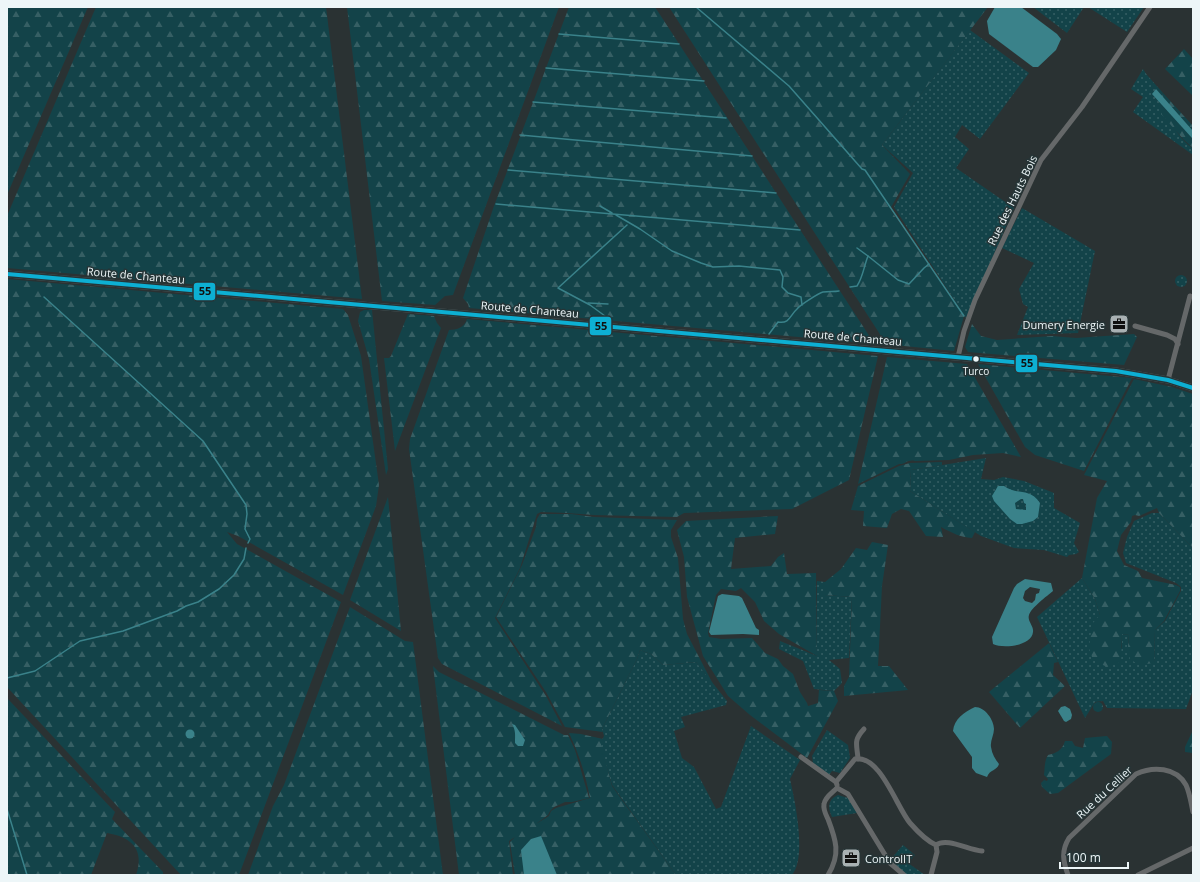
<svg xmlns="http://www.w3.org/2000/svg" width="1200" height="882" font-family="'Open Sans',sans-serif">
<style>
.grass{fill:url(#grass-dots)}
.forest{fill:url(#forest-firs)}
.water{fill:#3a828a;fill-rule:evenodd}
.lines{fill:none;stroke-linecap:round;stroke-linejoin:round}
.stream{stroke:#3a828a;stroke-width:1.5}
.street{stroke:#656869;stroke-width:5}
.secondary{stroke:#666a6b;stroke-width:7}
.bus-1-casing{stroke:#263537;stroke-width:7}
.bus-1{stroke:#0dafd3;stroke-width:4}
.bus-dot{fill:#edf6f8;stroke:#263537;stroke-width:1.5}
.labels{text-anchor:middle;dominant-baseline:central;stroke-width:3;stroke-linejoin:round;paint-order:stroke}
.bus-label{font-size:10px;fill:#edf6f8;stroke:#263537}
.street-label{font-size:11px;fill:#edf6f8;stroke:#263537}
.poi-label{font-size:11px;fill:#edf6f8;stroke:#263537;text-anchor:end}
.line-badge{stroke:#263537;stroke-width:1.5}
.pale-badge-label{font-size:11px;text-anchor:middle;font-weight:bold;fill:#111}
</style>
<defs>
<pattern id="grass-dots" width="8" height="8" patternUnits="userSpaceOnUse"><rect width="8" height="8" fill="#134349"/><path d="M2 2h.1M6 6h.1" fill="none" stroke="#365f64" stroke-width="1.8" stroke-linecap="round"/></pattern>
<pattern id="forest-firs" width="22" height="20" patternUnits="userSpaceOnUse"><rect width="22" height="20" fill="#134349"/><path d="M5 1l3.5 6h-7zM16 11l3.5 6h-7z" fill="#365f64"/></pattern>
</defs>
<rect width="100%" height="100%" fill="#2a3233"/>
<g class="grass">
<polygon points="1033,7 1084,7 1067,33"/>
<polygon points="1088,7 1144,7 1127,32"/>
<polygon points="970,30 1029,73 980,139 962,125 955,137 969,149 956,168 1014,208 966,318 894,207 913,173 882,145"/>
<path d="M 1143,69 L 1147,75 L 1163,93 L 1159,100 C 1167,114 1178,140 1193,148 L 1193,155 L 1133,112 L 1143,97 L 1131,89 Z"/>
<polygon points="1022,208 1095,251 1078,333 1017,335 1028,307 1023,304 1019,289 1034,263 1002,248"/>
<circle cx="1181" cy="281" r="6"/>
<polygon points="986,458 981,479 994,480 1003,477 1024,481 1054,493 1054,508 1080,523 1074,543 1079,552 1076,554 1069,555 1067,557 1044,550 1014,548 981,536 910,491 911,470"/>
<polygon points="1152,513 1159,513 1193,548 1193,690 1186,709 1107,708 1103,701 1095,702 1085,718 1037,617 1082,578 1095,599 1100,615 1122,649 1122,634 1129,635 1128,646 1154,663 1155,630 1165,621 1181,591 1181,587 1176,583 1126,563 1123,553 1127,537 1134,521"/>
<polygon points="817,581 825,582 825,595 852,597 849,658 829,660 840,669 842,683 834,691 814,689 803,661 779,649 780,641 817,656"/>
<path d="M 640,650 L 651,654 L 663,665 L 696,662 L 727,701 L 726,705 L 681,717 L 685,727 L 674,731 L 682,758 L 694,767 L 716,809 L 721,807 L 751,726 L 800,760 L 790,779 C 795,801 807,857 792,875 L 676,875 L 612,785 L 600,744 L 604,736 L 602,729 L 637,659 Z"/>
<polygon points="827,730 848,745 850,758 840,773 832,771 829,775 813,763 812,756"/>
<path d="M 838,795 L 848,798 L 857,813 L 832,817 C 828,808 827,800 838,795 Z"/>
<polygon points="903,845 915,855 908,863 925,875 907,875 890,860"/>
</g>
<g class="forest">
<polygon points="7,7 88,7 7,195"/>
<polygon points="96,7 326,7 362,299 7,268 7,216"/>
<polygon points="347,7 559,7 453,295 445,296 435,305 382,301"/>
<polygon points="569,7 655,7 870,337 866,343 469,308 468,304 463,298 494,206"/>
<polygon points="669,7 988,7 882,145 910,174 890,209 964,316 954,351 894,345 883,339"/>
<polygon points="1184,49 1193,59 1193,96 1165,69"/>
<polygon points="1163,93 1193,126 1193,148 1184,140 1162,115 1159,100"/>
<polygon points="7,279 343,309 348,315 361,356 379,485 376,506 343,595 238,536 227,532 237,544 341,602 239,875 181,875 7,687"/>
<polygon points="364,310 372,310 388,469 386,475 369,359 358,321 360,312"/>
<polygon points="408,314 434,316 437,323 441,328 395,451 384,358 389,358 391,356"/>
<path d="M 467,319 L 878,356 L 849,480 L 792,509 L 684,513 L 677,517 L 594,515 L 567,513 L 541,512 L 537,514 L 520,568 L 495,618 L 546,696 L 562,726 L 442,664 L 438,658 L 409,449 L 410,439 L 449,330 C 457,330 465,327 467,319 Z"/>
<polygon points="972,324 981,336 997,340 1052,336 1076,338 1134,334 1137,337 1124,365 968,352 965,347"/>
<path d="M 887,357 L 967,364 L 1021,457 L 1003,453 L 973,455 L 949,460 L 915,461 C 907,459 905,465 899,464 L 858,484 Z"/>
<polygon points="978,364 1132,378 1084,471 1035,455 1025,447"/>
<polygon points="1134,379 1172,387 1193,394 1193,548 1159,513 1157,508 1139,516 1135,515 1132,516 1131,522 1121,535 1117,551 1124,565 1138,571 1142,578 1176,585 1180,587 1180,591 1164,621 1155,630 1154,663 1139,665 1130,659 1128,646 1129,635 1122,634 1121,662 1107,667 1093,660 1089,648 1092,624 1100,615 1095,599 1082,578 1097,498 1107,481 1084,475"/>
<path d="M 942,462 L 942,465 L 911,470 L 910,491 L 975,532 L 972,538 C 960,537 952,533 941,527 L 943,537 L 926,536 L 909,511 L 901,509 L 892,514 L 887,528 L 863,526 L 864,511 L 851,510 L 858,486 L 899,466 L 910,463 Z"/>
<polygon points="388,497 401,631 350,600"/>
<polygon points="540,514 571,514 594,517 677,520 671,530 671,537 678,558 683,619 687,634 713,684 696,662 663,665 651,654 640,650 637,659 602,729 603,732 565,727 546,692 496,617 522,565 536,527 537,519"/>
<polygon points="778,516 775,534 735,538 731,569 771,566 778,557 784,553 787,574 816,573 817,656 779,634 764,621 755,602 741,588 736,591 721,589 716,595 708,633 709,637 721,639 752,638 765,653 778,659 783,666 793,674 800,692 807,703 808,706 818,703 819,690 834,691 838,701 807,758 750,715 728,696 703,656 687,597 684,557 677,530 686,521"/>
<polygon points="872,542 888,545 882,586 878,666 889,666 908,690 844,696 844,686 849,677 852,597 825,595 825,582 841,569 856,548 867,550"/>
<polygon points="350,607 405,641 413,642 443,875 248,875 273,806 284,785"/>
<polygon points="1049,643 1058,662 1054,663 1053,675 1065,686 1020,728 989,692"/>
<path d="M 433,666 L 439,672 L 564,735 L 568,735 L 575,750 L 589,798 L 572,802 L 565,802 L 554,807 L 550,811 L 548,815 L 536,824 L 549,816 L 551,811 L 556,808 L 590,798 C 586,776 579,754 569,733 L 581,734 L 603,739 L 601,744 L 612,786 L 676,875 L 515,875 L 510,842 L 515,837 L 509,841 L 513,875 L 459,875 Z"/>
<path d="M 7,698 L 115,812 L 112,819 L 163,872 L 163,875 L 136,875 C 145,849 131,837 107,833 L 91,875 L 7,875 Z"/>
<circle cx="1098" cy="707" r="5"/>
<polygon points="1193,730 1193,753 1185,752 1185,747"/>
<path d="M 1107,736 L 1112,742 L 1111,754 L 1058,793 L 1050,794 L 1042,787 L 1041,783 L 1044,780 L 1047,781 L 1048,779 L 1044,775 C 1045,768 1044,762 1048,755 C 1056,753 1062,751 1065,741 L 1072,741 L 1075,746 L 1083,748 L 1085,738 Z"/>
</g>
<g class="water">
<polygon points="995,7 1021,7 1057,34 1061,39 1056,50 1038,67 1033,67 989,34 987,21"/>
<polygon points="1156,89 1193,131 1192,138 1152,94"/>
<path d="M 998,486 L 1004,486 C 1018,496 1029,487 1040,503 L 1038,517 L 1033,521 L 1022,524 L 1017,524 L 1010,519 L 994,501 L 992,496 ZM 1021,499 L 1023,499 L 1024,503 L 1026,504 L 1026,510 L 1016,509 L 1015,503 Z"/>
<path d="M 1025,579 L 1051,583 L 1053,591 C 1047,596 1031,608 1029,615 C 1027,621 1034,626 1033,632 C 1032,646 1003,649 993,644 L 992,637 L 1014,588 L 1017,584 ZM 1030,587 L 1040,589 L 1039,593 L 1036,594 L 1035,600 L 1032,603 L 1025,601 L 1023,598 L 1025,591 Z"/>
<polygon points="722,594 739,596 742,598 756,628 759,630 759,635 743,634 711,635 709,632 718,596"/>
<polygon points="1065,706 1070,709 1072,715 1071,719 1066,722 1064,721 1058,711 1061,707"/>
<path d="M 975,707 C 985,707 994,720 994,729 C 994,735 990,741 991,747 C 992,754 995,759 999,764 C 997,771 990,769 987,777 L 976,773 L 972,768 L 972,757 L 953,731 C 954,719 964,712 975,707 Z"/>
<path d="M 512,724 L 515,725 L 525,740 L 523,746 L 518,746 L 515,743 C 515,735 516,731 512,724 Z"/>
<circle cx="190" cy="734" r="4.5"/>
<polygon points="541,836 557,875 524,875 521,850 531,839"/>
</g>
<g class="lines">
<g class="stream">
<polyline points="696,7 789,86 862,169 865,170 964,316"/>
<polyline points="559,34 679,44"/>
<polyline points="546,68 704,81"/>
<polyline points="533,102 726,118"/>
<polyline points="520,135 752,156"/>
<polyline points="508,170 776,193"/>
<polyline points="496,204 800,230"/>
<polyline points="600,206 612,213"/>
<polyline points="616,215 640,229 672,251 701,263 713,267 739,266 780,270 783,277 782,287 788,293 801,297 802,305"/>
<polyline points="857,248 868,256"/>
<path d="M 850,287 L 857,286 C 863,277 864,266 868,256 L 898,280 L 909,284 L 924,268 L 929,264"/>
<polyline points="44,297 203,441 246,505 247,514 245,529 250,539 248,543"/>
<polyline points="588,303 608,304"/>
<polyline points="604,320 605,316 590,305 558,288 627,225"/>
<path d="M 769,334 L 778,322 C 790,324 790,315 797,309 C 800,305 819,293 823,292 C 829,291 834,292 839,291"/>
<polyline points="7,678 35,671 80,641 123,631 177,611 186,606 198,602 219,589 234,575 244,559 246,548"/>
<polyline points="7,809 27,875"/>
</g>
<g class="street">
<polyline points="1135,326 1167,335 1175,339 1178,344"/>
<polyline points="958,357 964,331 975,300 1041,160 1082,107 1150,7"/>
<polyline points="1168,380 1190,296"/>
<polyline points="801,757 836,782 837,785"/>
<path d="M 858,759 C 857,744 853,741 864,729"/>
<path d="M 836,782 L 855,759 C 880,754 897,808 910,823 C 917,831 927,841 936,845 L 937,852 L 931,875"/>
<polyline points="837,788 848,794 890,863 904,875"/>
<path d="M 936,845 C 947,837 968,850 982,851"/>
<path d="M 828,875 C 841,854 836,840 828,819 C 826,815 823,810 824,804 C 825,797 832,793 837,788"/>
<path d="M 1068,875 C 1063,861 1061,851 1069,838 L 1136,774 C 1153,766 1176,767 1186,785 C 1190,794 1191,803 1193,812"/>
<polyline points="1138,875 1193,848"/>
</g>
<polyline class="secondary" points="7,274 1116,371 1168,380 1193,388"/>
<g class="bus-1-casing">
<polyline id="bus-1" points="7,274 1116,371 1168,380 1193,388"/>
</g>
<use href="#bus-1" class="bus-1"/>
</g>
<defs>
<g id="office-square" transform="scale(1)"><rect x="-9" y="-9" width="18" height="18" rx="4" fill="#a9b1b3" stroke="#263537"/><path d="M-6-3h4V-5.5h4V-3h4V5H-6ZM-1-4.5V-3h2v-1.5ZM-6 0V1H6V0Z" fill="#111"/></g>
</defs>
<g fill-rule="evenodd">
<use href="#office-square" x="1119" y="324"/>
<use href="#office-square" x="851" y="858"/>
</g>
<circle class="bus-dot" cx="976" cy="359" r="3.5"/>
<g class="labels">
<g class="bus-label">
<text x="976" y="371">Turco</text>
</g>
<g class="street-label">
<text transform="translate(1012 200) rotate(-64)">Rue des Hauts Bois</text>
<text transform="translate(136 275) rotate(5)">Route de Chanteau</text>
<text transform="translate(530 309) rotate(5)">Route de Chanteau</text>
<text transform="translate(853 337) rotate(5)">Route de Chanteau</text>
<text transform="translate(1104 792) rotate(-43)">Rue du Cellier</text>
</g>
<g class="poi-label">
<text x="1105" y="324">Dumery Energie</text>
<text x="865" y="858" text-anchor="start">ControlIT</text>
</g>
</g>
<g class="line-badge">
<rect x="193" y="282" width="23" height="19" rx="4" fill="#0dafd3"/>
<rect x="589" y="316" width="23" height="20" rx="4" fill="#0dafd3"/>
<rect x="1015" y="354" width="23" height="19" rx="4" fill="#0dafd3"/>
</g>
<g class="pale-badge-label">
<text x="205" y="295">55</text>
<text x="601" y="330">55</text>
<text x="1027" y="367">55</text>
</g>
<rect width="1200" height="882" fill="none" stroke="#edf6f8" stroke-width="16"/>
<path d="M1060 862v6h68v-6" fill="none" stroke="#edf6f8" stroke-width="2"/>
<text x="1066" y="862" font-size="12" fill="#edf6f8" stroke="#263537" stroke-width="3" paint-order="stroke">100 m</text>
</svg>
